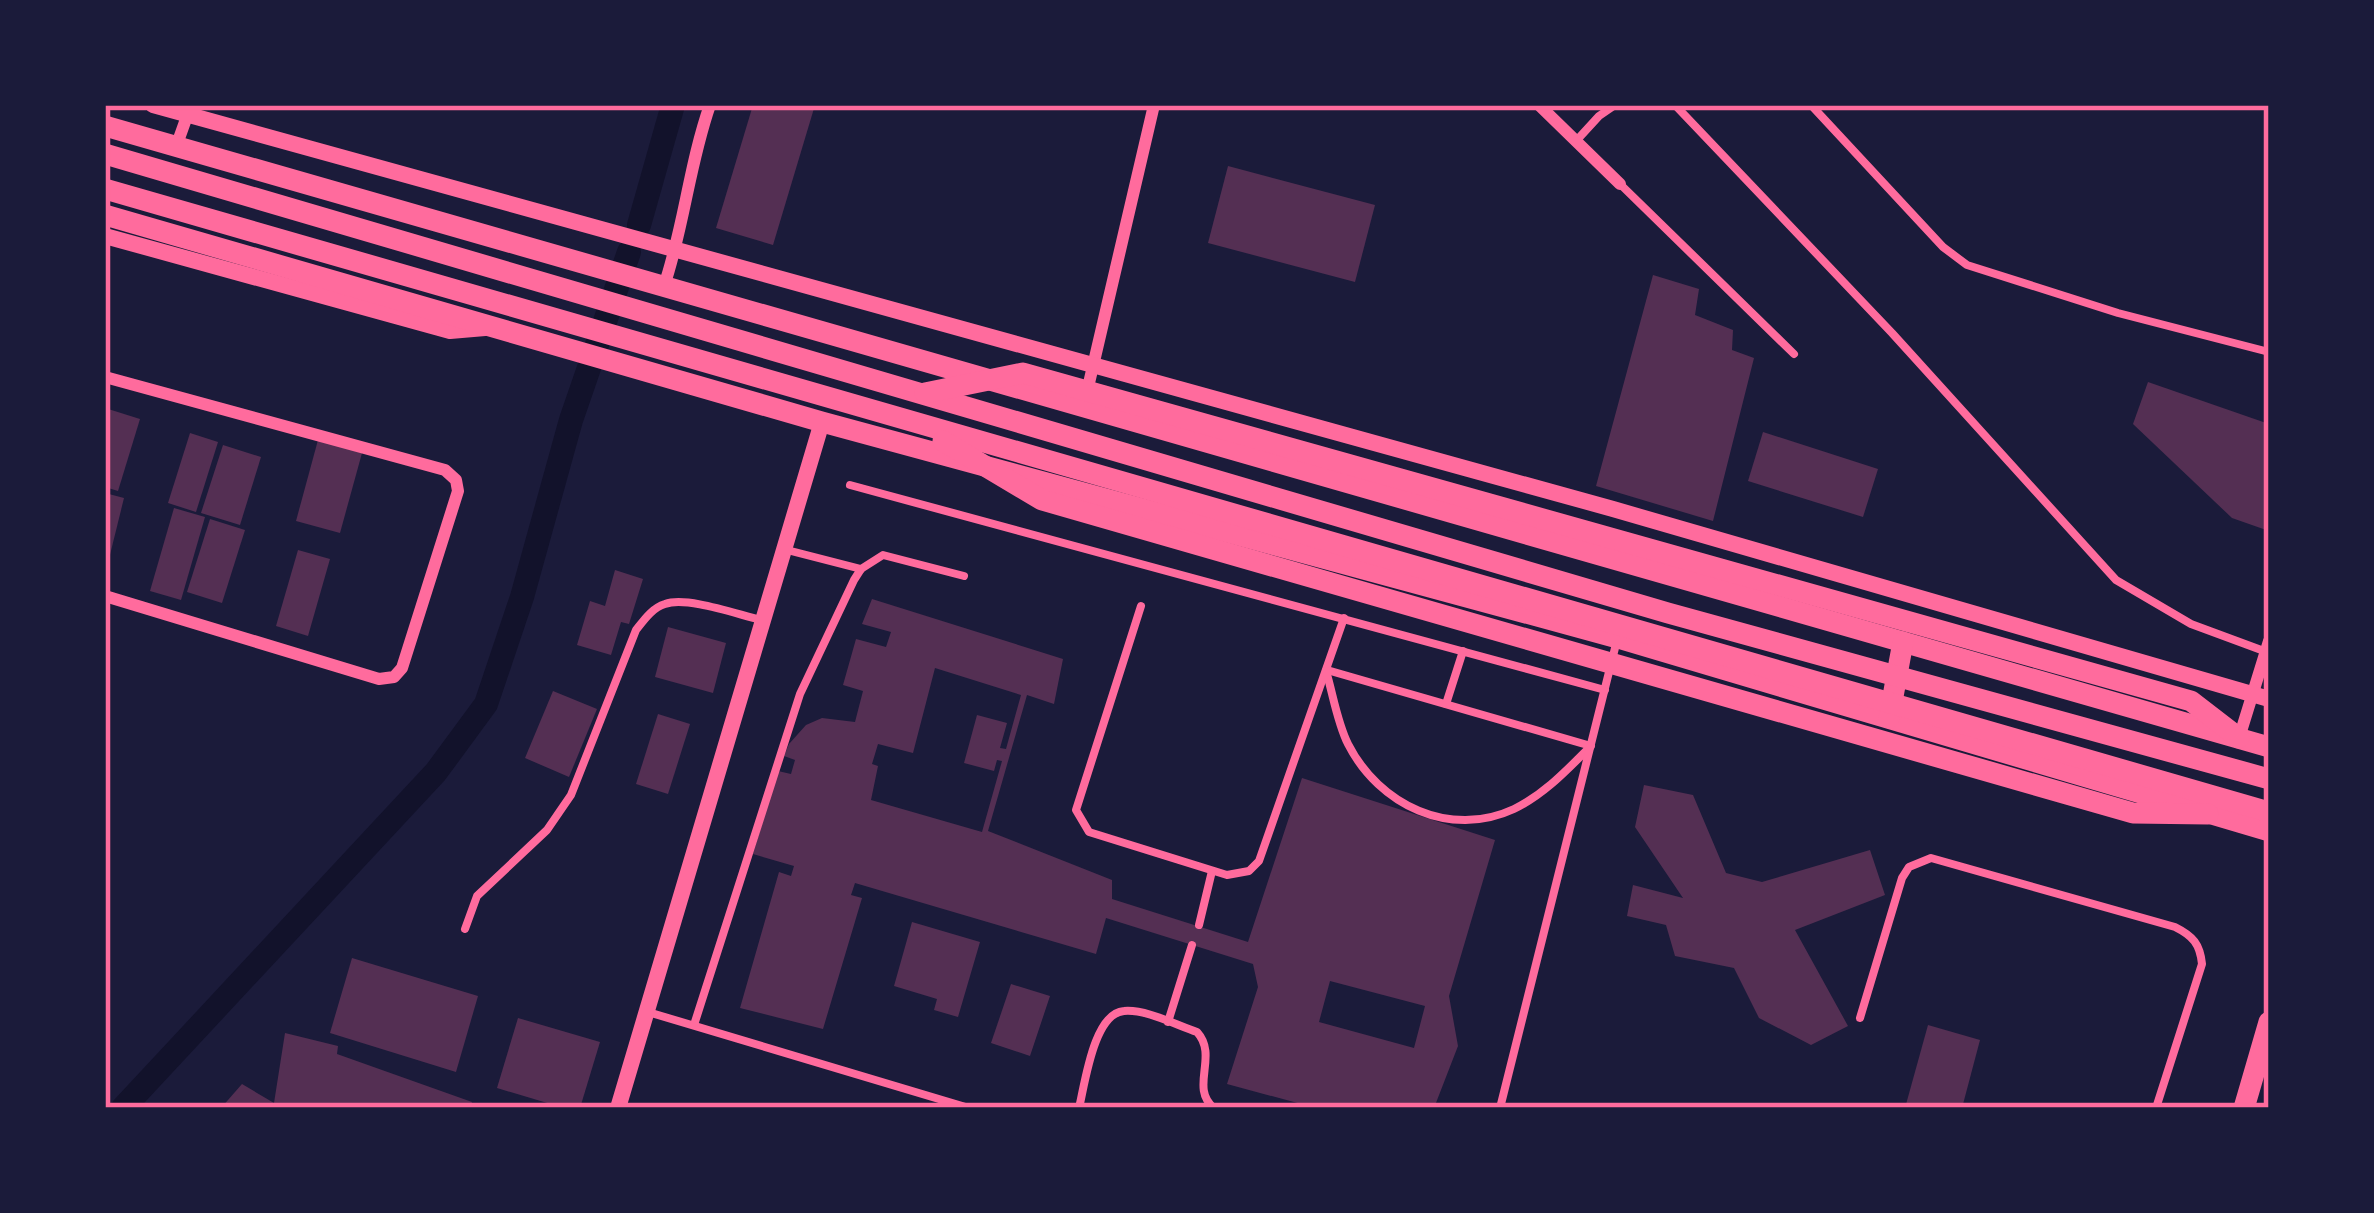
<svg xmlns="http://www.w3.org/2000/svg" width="2374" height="1213" font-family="Poppins,sans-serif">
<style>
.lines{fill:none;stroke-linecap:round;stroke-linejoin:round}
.canal{stroke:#12122b;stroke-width:24}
.building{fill:#542f53;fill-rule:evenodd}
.service{stroke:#ff6b9d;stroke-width:8}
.minor{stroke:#ff6b9d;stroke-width:12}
.tertiary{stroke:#ff6b9d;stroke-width:16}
.secondary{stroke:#ff6b9d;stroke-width:21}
.primary{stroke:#ff6b9d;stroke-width:21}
.neatline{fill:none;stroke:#ff6b9d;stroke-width:4.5}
</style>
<rect width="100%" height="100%" fill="#1b1b3a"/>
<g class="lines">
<g class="canal">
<polyline points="639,225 673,105"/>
<polyline points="123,1108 436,772 486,704 522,597 571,420 629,252"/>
</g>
</g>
<g class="building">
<polygon points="753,105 815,105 773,245 716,228"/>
<polygon points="1228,166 1375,205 1355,282 1208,243"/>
<polygon points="1653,275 1699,289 1695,315 1733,330 1732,350 1754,358 1713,521 1596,486"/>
<polygon points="2148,382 2269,424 2269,531 2232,518 2133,424"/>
<polygon points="105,408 140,419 118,491 105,487"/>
<polygon points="1763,432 1878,469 1863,517 1748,481"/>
<polygon points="190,433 218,442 196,512 168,503"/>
<polygon points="318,440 362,453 340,533 296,521"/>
<polygon points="223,445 261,457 240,525 201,513"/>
<polygon points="105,493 124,498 107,567 105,567"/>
<polygon points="174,508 205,517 181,600 150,591"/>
<polygon points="210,519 245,530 222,603 187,592"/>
<polygon points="298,550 330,559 308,636 276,626"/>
<polygon points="615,570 643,579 629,624 621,622 611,655 577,645 590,601 605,606"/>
<path d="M 872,599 L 1063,659 L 1054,704 L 1027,695 L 988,831 L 1112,880 L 1112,899 L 1248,942 L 1302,778 L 1495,840 L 1449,996 L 1458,1046 L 1434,1108 L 1316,1108 L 1227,1084 L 1258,987 L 1253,964 L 1106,918 L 1096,954 L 855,883 L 851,895 L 862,898 L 823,1029 L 740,1008 L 779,872 L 791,876 L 794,866 L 753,854 L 778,771 L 791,774 L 795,760 L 784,756 L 789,744 L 806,725 L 822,718 L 855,722 L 863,691 L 843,685 L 856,639 L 886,647 L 891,632 L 862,624 ZM 935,668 L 1021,695 L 1006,749 L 1000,748 L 1007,723 L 977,715 L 964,763 L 994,771 L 997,760 L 1002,761 L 982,832 L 871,800 L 878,766 L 872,764 L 878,744 L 913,753 ZM 1330,981 L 1425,1006 L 1414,1048 L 1319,1022 Z"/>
<polygon points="668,627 726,643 713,693 655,677"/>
<polygon points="553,691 597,709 569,777 525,758"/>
<polygon points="658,714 690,724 668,794 636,784"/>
<polygon points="1644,785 1693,795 1726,873 1762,882 1870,850 1885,895 1795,930 1848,1026 1811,1045 1759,1018 1734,968 1675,956 1666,925 1627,916 1633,885 1683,898 1635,827"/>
<polygon points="912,922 980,942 958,1017 934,1010 937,999 894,986"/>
<polygon points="352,958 478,996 456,1072 330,1033"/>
<polygon points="1011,984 1050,996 1030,1056 991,1043"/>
<polygon points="518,1018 600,1042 580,1108 564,1108 497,1088"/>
<polygon points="1928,1025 1980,1040 1962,1108 1905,1108"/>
<polygon points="285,1033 338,1046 337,1054 472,1102 470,1108 221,1108 242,1084 274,1103"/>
</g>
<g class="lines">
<g class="service">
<polyline points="1675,105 1892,333 2116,580 2191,624 2264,651"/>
<polyline points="1811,105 1943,247 1967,265 2118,313 2269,352"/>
<polyline points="1577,140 1599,116 1615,105"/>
<polyline points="1620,184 1794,354"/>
<polyline points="850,485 1605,690"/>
<polyline points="787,550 861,569"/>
<polyline points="1141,606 1076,810 1089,832 1227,875 1249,871 1259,861 1344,618"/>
<polyline points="1327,670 1591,746"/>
<path d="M 1326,671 C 1333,694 1337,722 1348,744 C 1379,805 1450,839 1514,809 C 1543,795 1565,772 1587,750"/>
<polyline points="1446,704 1463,651"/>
<polyline points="1199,925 1212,871"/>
<path d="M 465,929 L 477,896 L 547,830 L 571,795 L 636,630 C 644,620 652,608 665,604 C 687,596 739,615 762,620"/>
<polyline points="648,1012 969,1108"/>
<path d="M 1860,1018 L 1902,878 L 1909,867 L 1931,858 L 2175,927 C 2193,936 2200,944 2202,964 L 2156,1108"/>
<polyline points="1168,1022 1192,945"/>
<polyline points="694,1025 800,694 854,580 861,569 883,555 964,576"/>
<path d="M 1079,1108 C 1085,1083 1094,1013 1124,1011 C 1146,1009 1176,1025 1197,1032 C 1219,1056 1189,1088 1214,1108"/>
<polyline points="1500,1108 1617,640"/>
</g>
<g class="minor">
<polyline points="1539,105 1620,184"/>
<polyline points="176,147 191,105"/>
<path d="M 664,286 C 684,227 689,165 710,105"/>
<polyline points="105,377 445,470 456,480 458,491 402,668 394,677 379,679 105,596"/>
<polyline points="1086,396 1154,105"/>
<polyline points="2239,738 2269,641"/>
</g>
<g class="tertiary">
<polyline points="153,105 1613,509 2269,699"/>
<polyline points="105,236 450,331 485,328"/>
<polyline points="618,1108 822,422"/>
</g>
<g class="secondary">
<polyline points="105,126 2269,747"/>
<polyline points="105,215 822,422 1618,638 2269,831"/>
<polyline points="1889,718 1903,642"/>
<polyline points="2244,1108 2269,1022"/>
</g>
<g class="primary">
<polyline points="105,154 1668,613 2269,779"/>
<polyline points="105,189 2269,812"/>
<polyline points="925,393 1023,373 2191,701 2239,738"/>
<polyline points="943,441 1042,500 2133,813 2208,814"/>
</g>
</g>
<rect width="2374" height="1213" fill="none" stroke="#1b1b3a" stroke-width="216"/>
<rect x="108" y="108" width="2158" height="997" class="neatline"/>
</svg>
